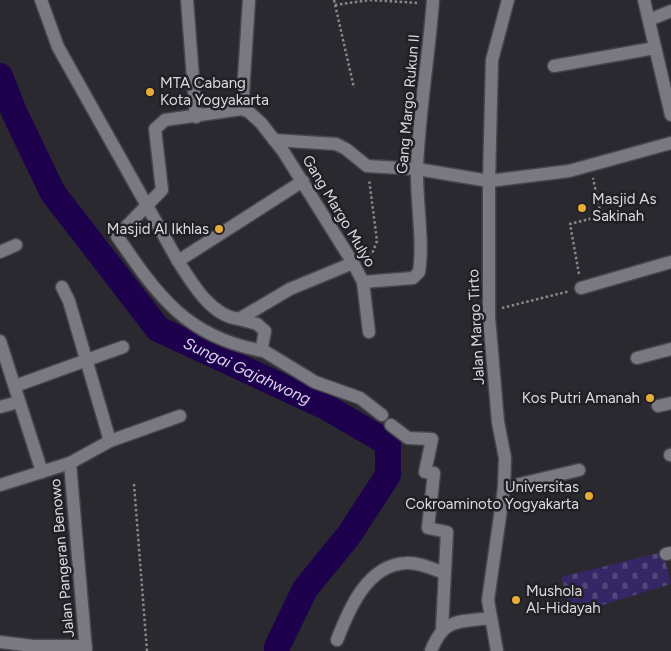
<svg xmlns="http://www.w3.org/2000/svg" width="671" height="651" font-family="Figtree,sans-serif">
<style>
.cemetery{fill:url(#cemetery-stones)}
.lines{fill:none;stroke-linecap:round;stroke-linejoin:round}
.river{stroke:#1d014c;stroke-width:26}
.minor-casing{stroke:#46464c;stroke-width:15}
.path{stroke:#88888d;stroke-width:2.5;stroke-dasharray:2.5 2.5;stroke-linecap:butt}
.minor{stroke:#7a7981;stroke-width:12}
.poi-dot{fill:#e7ac37;stroke:#202026;stroke-width:2}
.labels{text-anchor:middle;dominant-baseline:central;stroke-width:5;stroke-linejoin:round;paint-order:stroke}
.poi-label{font-size:15px;fill:#dbdbdf;stroke:#202026;text-anchor:start}
.street-label{font-size:15px;fill:#dbdbdf;stroke:#202026}
.water-label{font-size:16px;font-style:italic;fill:#d8d6ec;stroke:#202026}
</style>
<defs>
<pattern id="cemetery-stones" width="16" height="16" patternUnits="userSpaceOnUse" patternTransform="scale(1.25)"><rect width="16" height="16" fill="#352766"/><path d="M2 7V4a2 2 0 0 1 4 0v3zM10 15v-3a2 2 0 0 1 4 0v3z" fill="#52467b"/></pattern>
</defs>
<rect width="100%" height="100%" fill="#2a2930"/>
<polygon class="cemetery" points="663,552 671,584 573,614 561,577"/>
<g class="lines">
<path class="river" id="s1" d="M 0,76 L 14,112 L 53,193 L 158,329 L 326,407 L 388,443 L 388,475 L 349,535 L 305,589 L 277,647 L 277,651"/>
<g class="minor-casing">
<g id="minor">
<path d="M 41,0 L 58,47 L 178,261 C 192,283 211,316 239,319"/>
<polyline points="187,0 196,117"/>
<polyline points="644,0 671,115"/>
<polyline points="649,20 671,11"/>
<polyline points="554,66 655,48"/>
<polyline points="242,109 249,0"/>
<polyline points="274,140 336,144 346,149 367,166 417,169 489,181 569,171 671,143"/>
<polyline points="0,252 16,245"/>
<polyline points="178,261 303,181"/>
<polyline points="353,263 290,289 239,319 257,324 265,331 262,347 264,351 315,382 360,398 382,415"/>
<path d="M 363,282 L 413,278 L 419,272 C 424,243 416,199 417,168 C 419,112 429,56 433,0"/>
<polyline points="62,287 69,301 110,441"/>
<polyline points="581,288 671,262"/>
<polyline points="0,341 42,472"/>
<path d="M 264,351 C 187,338 158,296 117,236 L 162,190 L 155,129 L 165,120 L 242,109 L 249,112 L 261,123 L 283,151 L 353,263 L 363,282 L 369,332"/>
<polyline points="637,358 671,349"/>
<polyline points="15,386 123,347"/>
<polyline points="658,406 671,403"/>
<polyline points="0,407 19,402"/>
<polyline points="391,425 408,438 432,439 425,472 434,473 428,528 447,532 442,629"/>
<polyline points="670,455 671,455"/>
<polyline points="70,463 86,651"/>
<polyline points="0,485 70,463 110,441 180,416"/>
<polyline points="504,488 579,470"/>
<polyline points="666,554 671,553"/>
<path d="M 337,640 C 349,609 367,565 406,563 C 419,562 433,569 444,573"/>
<polyline points="0,642 33,646 86,646"/>
<path d="M 431,651 C 444,617 460,622 491,618"/>
<polyline points="497,651 488,600 504,488 505,458 498,422 489,317 489,181 492,60 508,0"/>
</g>
</g>
<g class="path">
<polyline points="334,0 354,88"/>
<polyline points="335,5 370,0 419,3"/>
<polyline points="364,257 372,254 377,241 369,179"/>
<polyline points="579,274 570,224 601,216 593,178"/>
<polyline points="502,308 570,291"/>
<polyline points="134,484 147,651"/>
</g>
<use href="#minor" class="minor"/>
</g>
<g class="poi-dot">
<circle cx="150" cy="92" r="5"/>
<circle cx="582" cy="208" r="5"/>
<circle cx="219" cy="229" r="5"/>
<circle cx="650" cy="398" r="5"/>
<circle cx="589" cy="496" r="5"/>
<circle cx="516" cy="600" r="5"/>
</g>
<g class="labels">
<g class="poi-label">
<text x="160" y="83">MTA Cabang<tspan x="160" dy="17">Kota Yogyakarta</tspan></text>
<text x="592" y="199">Masjid As<tspan x="592" dy="17">Sakinah</tspan></text>
<text x="209" y="229" text-anchor="end">Masjid Al Ikhlas</text>
<text x="640" y="398" text-anchor="end">Kos Putri Amanah</text>
<text x="579" y="487" text-anchor="end">Universitas<tspan x="579" dy="17">Cokroaminoto Yogyakarta</tspan></text>
<text x="526" y="591">Mushola<tspan x="526" dy="17">Al-Hidayah</tspan></text>
</g>
<g class="street-label">
<text transform="translate(408 104) rotate(-85)">Gang Margo Rukun II</text>
<text transform="translate(339 211) rotate(59)">Gang Margo Mulyo</text>
<text transform="translate(476 327) rotate(-93)">Jalan Margo Tirto</text>
<text transform="translate(62 558) rotate(-95)">Jalan Pangeran Benowo</text>
</g>
<g class="water-label">
<text stroke="none"><textPath href="#s1" startOffset="399">Sungai Gajahwong</textPath></text>
</g>
</g>
</svg>
